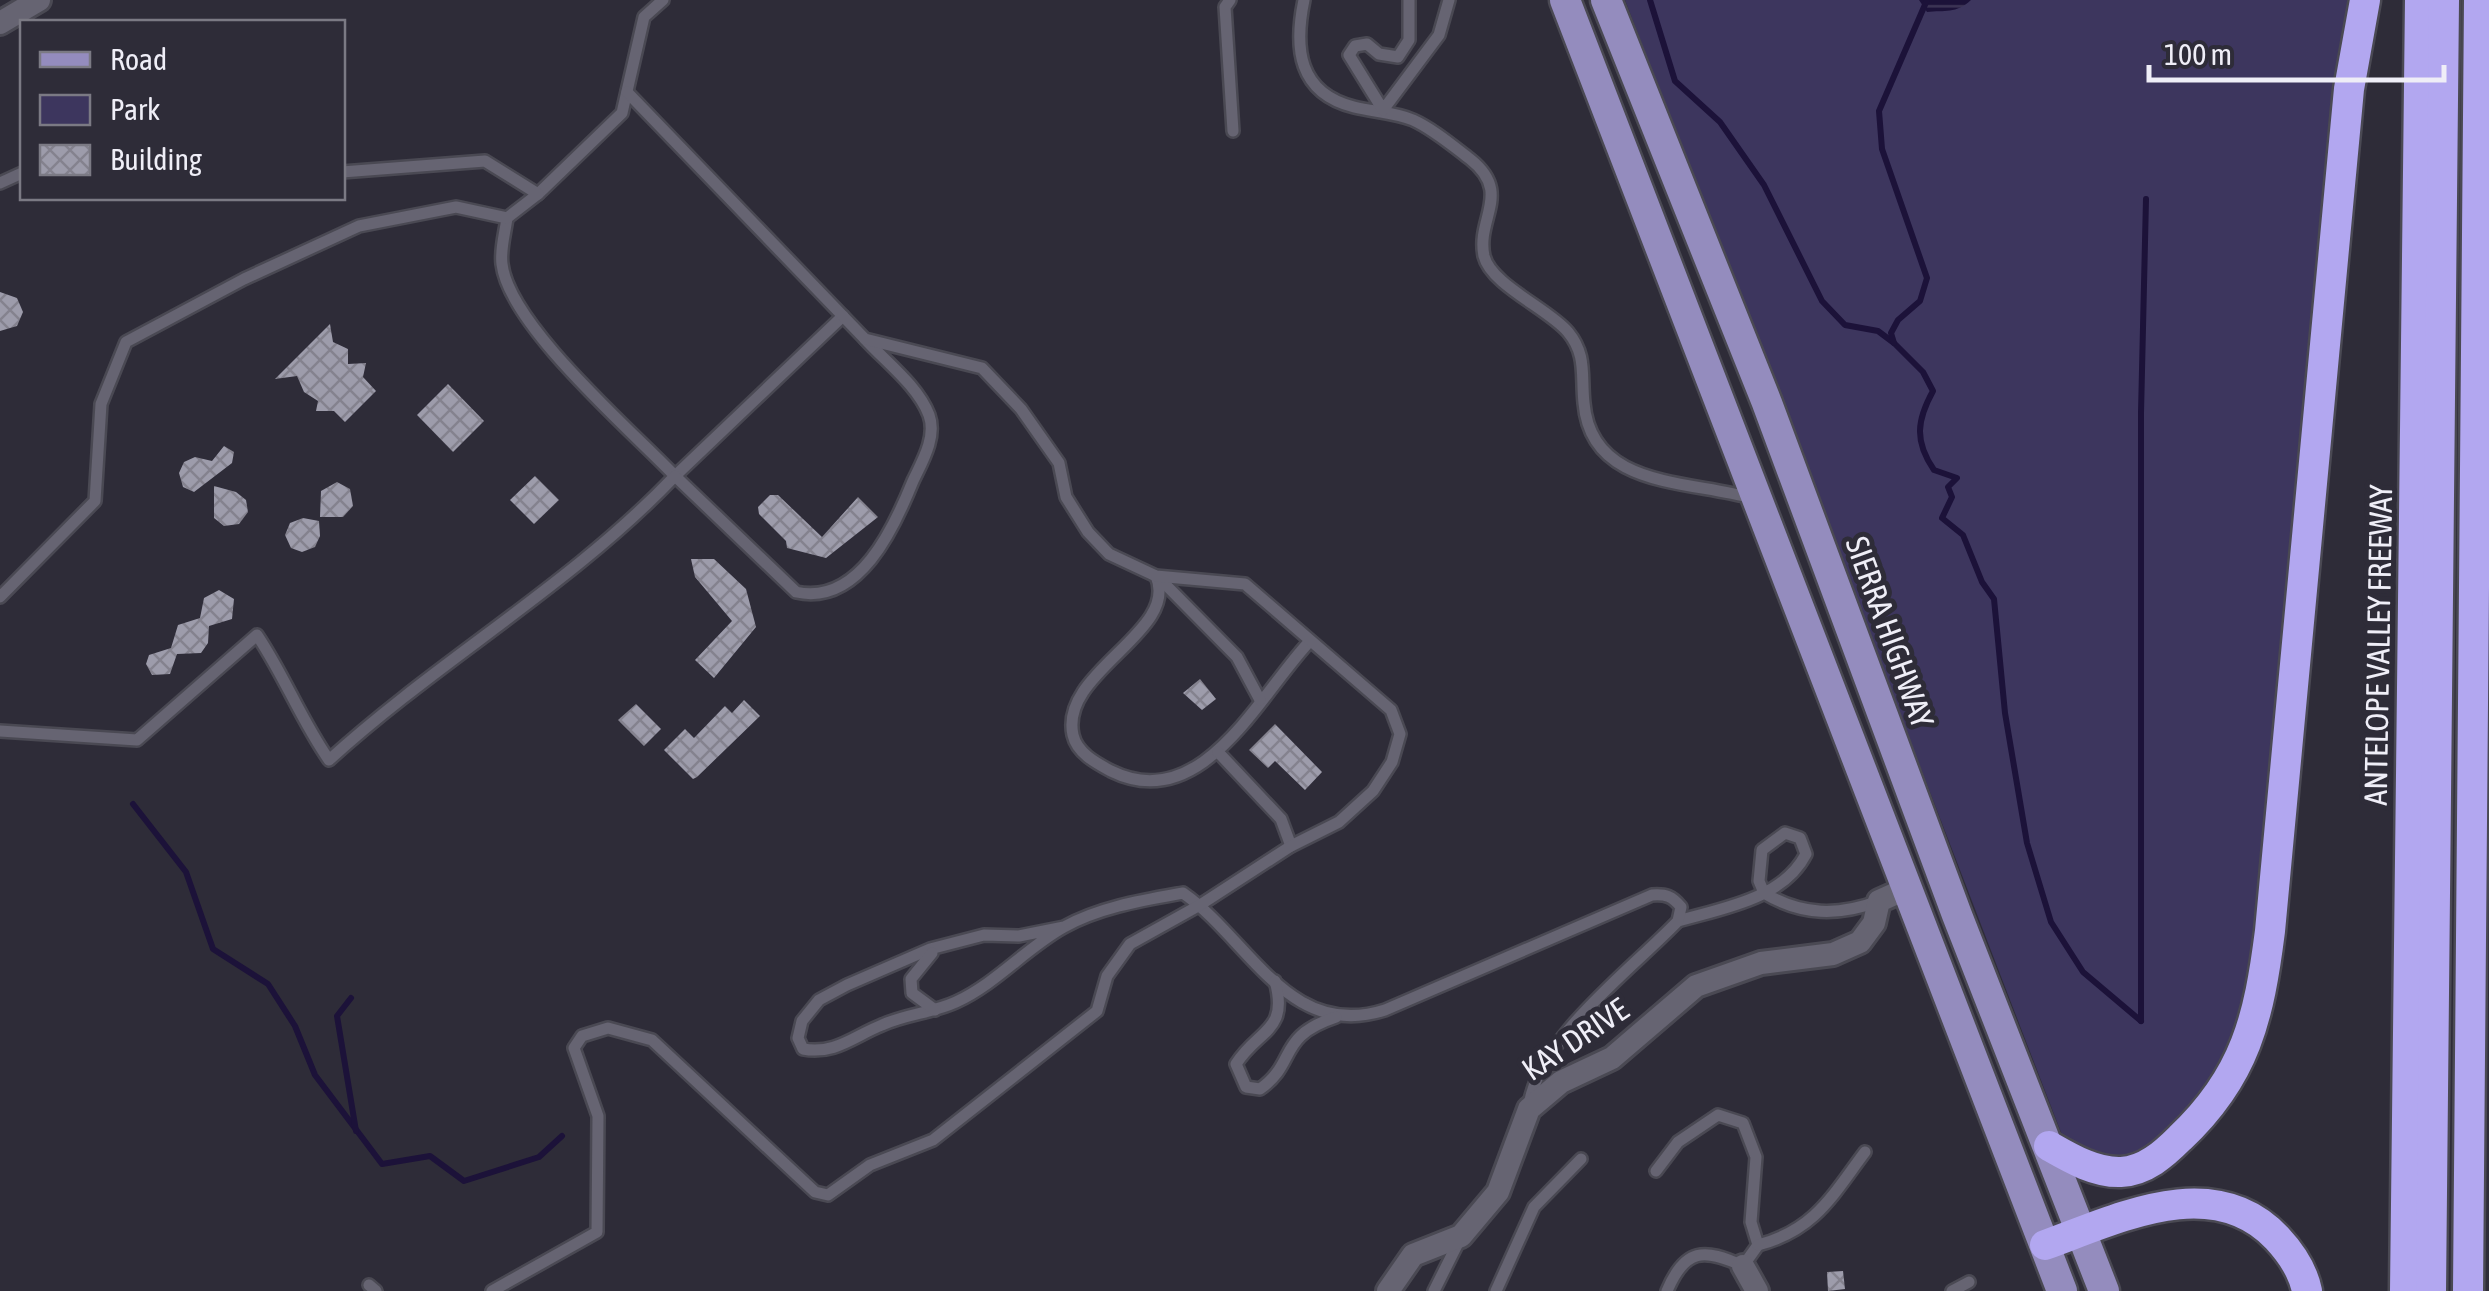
<svg xmlns="http://www.w3.org/2000/svg" width="2489" height="1291" font-family="'Asap Condensed',sans-serif">
<style>
.green{fill:#3d365e}
.water{fill:url(#water-rules)}
.lines{fill:none;stroke-linecap:round;stroke-linejoin:round}
.stream{stroke:#1c1239;stroke-width:6}
.building{fill:url(#building-cross-hatch)}
.lane-casing{stroke:#4a4953;stroke-width:16}
.street-casing{stroke:#4a4953;stroke-width:28}
.primary-casing{stroke:#4a4953;stroke-width:35}
.highway-casing{stroke:#4a4953;stroke-width:35}
.lane{stroke:#666472;stroke-width:11}
.street{stroke:#666472;stroke-width:22}
.primary{stroke:#948cbe;stroke-width:30}
.highway{stroke:#b2a7f0;stroke-width:30}
.labels{text-anchor:middle;dominant-baseline:central;stroke-width:10;stroke-linejoin:round;paint-order:stroke}
.street-label{font-size:32px;fill:#efeef7;stroke:#2e2c38}
</style>
<defs>
<pattern id="water-rules" width="6" height="5" patternUnits="userSpaceOnUse" patternTransform="scale(2.5)"><rect width="6" height="5" fill="#1c1239"/><path d="M0 2.5h6" fill="none" stroke="#3d3556"/></pattern>
<pattern id="building-cross-hatch" width="8" height="8" patternUnits="userSpaceOnUse" patternTransform="scale(2.5)"><rect width="8" height="8" fill="#9d9cab"/><path d="M0 0l8 8M0 8l8-8" fill="none" stroke="#84828e"/></pattern>
</defs>
<rect width="100%" height="100%" fill="#2e2c38"/>
<path class="green" d="M 1625,0 L 2350,0 L 2254,960 C 2237,1046 2200,1131 2111,1164 L 2078,1150 L 2062,1135 Z"/>
<path class="water" d="M 1919,0 L 1971,0 C 1956,14 1945,10 1927,12 Z"/>
<g class="lines">
<g class="stream">
<path d="M 1650,0 L 1675,81 L 1720,122 L 1764,185 L 1822,301 L 1845,325 L 1878,331 L 1894,343 L 1923,372 L 1933,391 C 1917,420 1914,441 1934,470 L 1957,478 L 1948,487 L 1952,497 L 1942,518 L 1963,535 L 1982,582 L 1994,599 L 2005,713 L 2027,843 L 2051,922 L 2083,972 L 2141,1021"/>
<polyline points="1894,343 1891,333 1898,320 1920,301 1927,278 1882,149 1879,111 1927,0"/>
<polyline points="133,804 186,872 213,949 268,984 295,1026 315,1075 382,1164 430,1156 464,1181 539,1157 562,1136"/>
<polyline points="351,998 337,1016 356,1131"/>
<polyline points="2141,1021 2141,413 2146,199"/>
</g>
</g>
<g class="building">
<polygon points="0,292 17,298 23,312 17,326 0,331"/>
<polygon points="330,324 333,342 348,349 348,364 366,363 363,377 376,391 345,422 334,411 316,411 318,401 304,392 297,376 275,379"/>
<polygon points="448,384 484,421 453,452 417,415"/>
<polygon points="224,446 234,452 232,463 194,492 183,487 179,473 184,462 195,457 212,461"/>
<polygon points="535,476 559,500 534,524 510,500"/>
<polygon points="337,482 350,489 353,506 343,517 320,517 321,491"/>
<polygon points="214,486 236,492 246,500 248,512 239,524 224,526 214,518"/>
<polygon points="770,495 778,495 822,537 858,497 878,517 826,558 787,548 786,541 759,514 758,507"/>
<polygon points="303,518 319,521 320,536 315,547 302,552 291,548 285,535 290,523"/>
<polygon points="691,559 714,559 746,589 756,627 714,678 695,660 732,621 695,577"/>
<polygon points="219,590 234,599 232,619 209,626 208,643 201,653 177,654 170,674 152,675 146,664 149,655 171,648 178,625 200,618 204,598"/>
<polygon points="1200,679 1216,699 1202,710 1183,693"/>
<polygon points="744,700 760,716 697,777 693,779 664,750 685,729 694,738 725,706 732,713"/>
<polygon points="636,704 661,729 644,746 618,720"/>
<polygon points="1275,724 1322,772 1305,790 1275,761 1268,768 1249,750"/>
<polygon points="1843,1271 1845,1289 1828,1291 1827,1272"/>
</g>
<g class="lines">
<g class="lane-casing">
<g id="lane">
<polyline points="1230,0 1225,7 1233,131"/>
<path d="M 1304,0 C 1294,48 1298,93 1354,107 C 1374,112 1394,112 1413,120 C 1433,129 1453,146 1470,159 C 1513,193 1476,218 1484,256 C 1491,285 1549,309 1568,332 C 1587,355 1581,375 1584,403 C 1591,488 1687,480 1751,498"/>
<polyline points="1409,0 1409,40 1398,57 1379,54 1367,44 1355,46 1349,55 1383,110 1439,35 1449,0"/>
<polyline points="0,183 22,173"/>
<polyline points="538,194 622,113 644,17 663,0"/>
<path d="M 507,218 C 505,233 500,250 502,264 C 509,325 631,430 675,476 L 843,316"/>
<path d="M 1156,576 C 1180,632 1059,672 1073,735 C 1077,753 1096,763 1111,771 C 1202,816 1259,695 1310,641"/>
<polyline points="1159,578 1237,657 1260,700"/>
<polyline points="0,597 95,501 101,404 126,342 244,279 359,226 456,207 507,218 538,194 485,161 342,172"/>
<path d="M 0,731 L 137,740 L 257,635 C 284,675 301,720 329,760 C 440,659 571,585 675,476 L 796,592 C 859,606 894,528 913,481 C 922,462 937,437 929,415 C 918,386 886,362 865,339"/>
<polyline points="1218,752 1281,819 1291,846"/>
<path d="M 1678,921 C 1723,908 1783,899 1806,854 L 1800,838 L 1785,833 L 1762,850 L 1759,881 L 1764,893 C 1802,916 1839,916 1879,901"/>
<path d="M 1064,927 L 1019,936 L 984,935 L 930,949 L 847,985 L 819,1000 L 802,1021 L 798,1038 L 803,1049 C 835,1055 854,1036 882,1025 C 906,1014 932,1013 956,1002 C 997,983 1026,948 1064,927 C 1100,907 1144,900 1183,893 C 1249,939 1289,1041 1385,1010 L 1652,895 C 1666,894 1672,896 1681,907 L 1678,921 C 1630,971 1540,1037 1529,1105"/>
<polyline points="932,953 911,979 912,993 935,1010"/>
<path d="M 1275,981 C 1289,1032 1258,1029 1236,1064 L 1246,1087 L 1260,1089 C 1298,1062 1276,1037 1336,1017"/>
<path d="M 1656,1171 L 1678,1142 L 1718,1115 L 1743,1123 L 1756,1157 L 1751,1222 L 1758,1245 L 1743,1266 C 1704,1248 1685,1248 1667,1291"/>
<path d="M 1758,1245 C 1815,1230 1832,1196 1865,1152"/>
<polyline points="369,1285 376,1291"/>
<polyline points="492,1291 597,1232 598,1116 574,1048 582,1036 608,1028 652,1040 815,1192 828,1195 870,1165 933,1140 1097,1011 1107,976 1130,944 1200,905 1291,846 1339,822 1373,791 1392,762 1400,734 1391,710 1245,584 1156,576 1109,554 1088,532 1066,497 1059,463 1021,409 982,368 865,339 627,92"/>
<polyline points="1434,1291 1459,1241"/>
<polyline points="1496,1291 1534,1207 1581,1159"/>
<polyline points="1952,1291 1969,1282"/>
</g>
</g>
<g class="street-casing">
<g id="street">
<polyline points="0,23 39,0"/>
<polyline points="1743,1266 1757,1291"/>
<polyline points="1388,1291 1413,1255 1461,1236 1498,1192 1529,1109 1561,1082 1612,1058 1696,986 1761,963 1833,954 1860,942 1874,923 1879,901 1908,888"/>
</g>
</g>
<g class="primary-casing">
<g id="primary">
<polyline points="1565,0 2062,1291"/>
<polyline points="1606,0 1767,403 1957,915 2104,1291"/>
</g>
</g>
<g class="highway-casing">
<g id="highway">
<path d="M 2049,1146 C 2070,1158 2095,1173 2121,1172 C 2145,1171 2164,1154 2180,1138 C 2246,1076 2259,1017 2270,931 L 2349,89 L 2365,0"/>
<path d="M 2045,1245 C 2117,1219 2213,1170 2277,1238 C 2291,1253 2303,1271 2307,1291"/>
<polyline points="2405,1291 2420,0"/>
<polyline points="2431,1291 2444,0"/>
<polyline points="2468,1291 2479,0"/>
</g>
</g>
<use href="#lane" class="lane"/>
<use href="#street" class="street"/>
<use href="#primary" class="primary"/>
<use href="#highway" class="highway"/>
</g>
<g class="labels">
<g class="street-label">
<text transform="translate(1890 632) rotate(70)">SIERRA HIGHWAY</text>
<text transform="translate(2378 645) rotate(-89)">ANTELOPE VALLEY FREEWAY</text>
<text transform="translate(1575 1039) rotate(-34)">KAY DRIVE</text>
</g>
</g>
<rect x="20" y="20" width="325" height="180" fill="#2e2c38" stroke="#7b7a84" stroke-width="2.5"/>
<rect x="40" y="52" width="50" height="15" fill="#948cbe" stroke="#7b7a84" stroke-width="2.5"/>
<text x="110" y="70" font-size="30" fill="#efeef7">Road</text>
<rect x="40" y="95" width="50" height="30" fill="#3d365e" stroke="#7b7a84" stroke-width="2.5"/>
<text x="110" y="120" font-size="30" fill="#efeef7">Park</text>
<rect x="40" y="145" width="50" height="30" fill="url(#building-cross-hatch)" stroke="#7b7a84" stroke-width="2.5"/>
<text x="110" y="170" font-size="30" fill="#efeef7">Building</text>
<path d="M2149 65v15h295v-15" fill="none" stroke="#efeef7" stroke-width="5"/>
<text x="2164" y="65" font-size="30" fill="#efeef7" stroke="#2e2c38" stroke-width="8" paint-order="stroke">100 m</text>
</svg>
